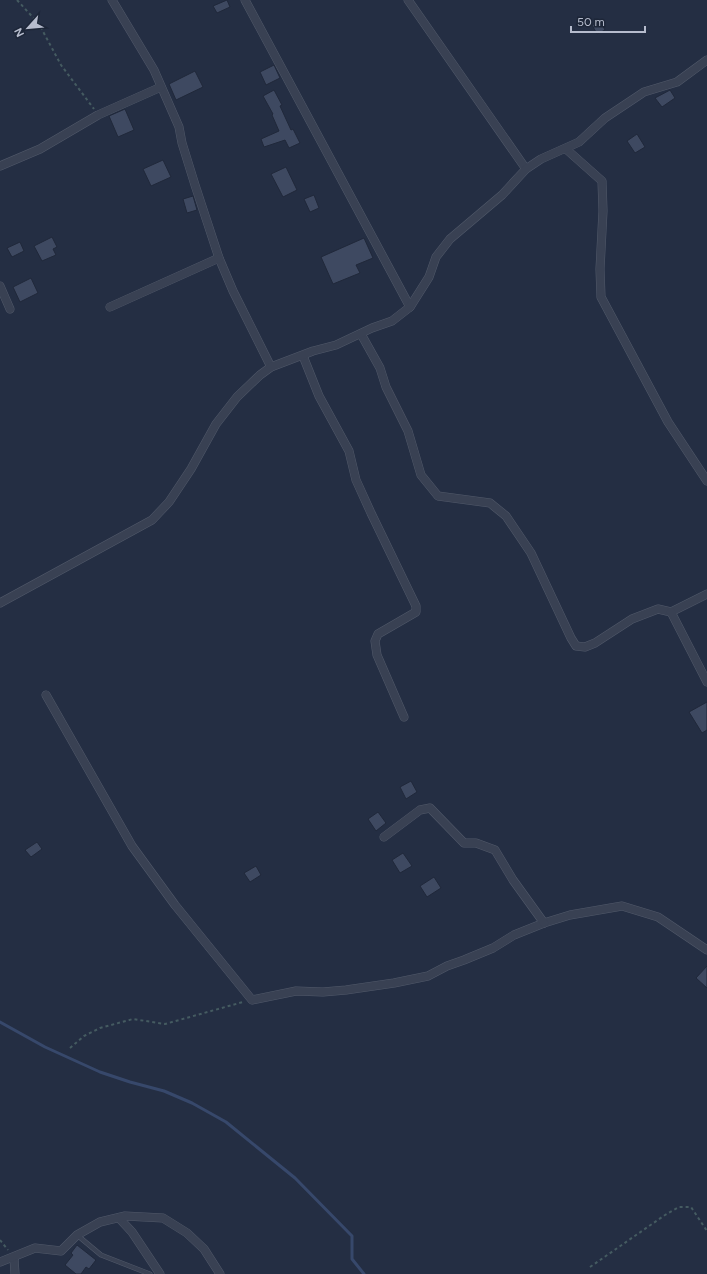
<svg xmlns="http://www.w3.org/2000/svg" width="707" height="1274" font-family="Figtree,sans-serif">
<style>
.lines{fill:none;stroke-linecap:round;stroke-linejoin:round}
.stream{stroke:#37486b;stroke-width:3}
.building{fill:#3e4961;stroke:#20283a}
.service-casing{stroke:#51596a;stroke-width:5}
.minor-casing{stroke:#51596a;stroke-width:9}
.path{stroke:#455b61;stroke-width:2;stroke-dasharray:3 3;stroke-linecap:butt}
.service{stroke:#394153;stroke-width:4}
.minor{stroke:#394153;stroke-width:8}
</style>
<rect width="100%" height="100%" fill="#242e43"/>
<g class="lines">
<polyline class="stream" points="0,1022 45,1047 100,1072 130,1082 164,1091 192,1103 226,1122 295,1178 352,1236 352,1259 364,1274"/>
</g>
<g class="building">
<polygon points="227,0 230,7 217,13 213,6"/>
<polygon points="600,21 605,30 597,34 592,25"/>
<polygon points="274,65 280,78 266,85 260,72"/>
<polygon points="195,71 203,87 176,100 169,84"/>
<polygon points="274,90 282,105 280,106 291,130 293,129 300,143 289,148 285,140 264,147 261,139 279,131 272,115 273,114 263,96"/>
<polygon points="670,90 675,98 662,107 655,98"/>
<polygon points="125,109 134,130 118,137 109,116"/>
<polygon points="637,134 645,147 635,153 627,141"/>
<polygon points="163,160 171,177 151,186 143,169"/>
<polygon points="286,167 297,190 283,197 271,174"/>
<polygon points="314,195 319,208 310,212 304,199"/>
<polygon points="193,196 197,210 187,213 183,199"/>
<polygon points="52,237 57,247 53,249 56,255 42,261 34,246"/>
<polygon points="364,238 373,258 356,265 360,273 333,284 321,257"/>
<polygon points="20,242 24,251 12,257 7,248"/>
<polygon points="31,278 38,293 20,302 13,287"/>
<polygon points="707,702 707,730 702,733 689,712"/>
<polygon points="411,781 417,792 406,799 400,787"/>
<polygon points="378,812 386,823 376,831 368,819"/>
<polygon points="37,842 42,849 31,857 25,850"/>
<polygon points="403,853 412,866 400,873 392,860"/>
<polygon points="256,866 261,875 250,882 244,873"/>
<polygon points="434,877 441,888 427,897 420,886"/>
<polygon points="707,966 707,988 696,978"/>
<polygon points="77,1245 96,1260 89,1269 86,1267 81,1274 76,1274 65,1265 73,1255 71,1253"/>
</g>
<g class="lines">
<g class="service-casing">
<polyline id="service" points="77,1235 101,1255 150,1274"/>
</g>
<g class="minor-casing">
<g id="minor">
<polyline points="112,0 154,70 179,127 182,143 195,185 219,258 233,291 271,367"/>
<polyline points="245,0 410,307"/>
<polyline points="408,0 526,169"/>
<polyline points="566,149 602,181 603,211 600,269 601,297 668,422 707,481"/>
<polyline points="0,166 40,149 98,115 161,87"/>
<polyline points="0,286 10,309"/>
<polyline points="110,307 219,258"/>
<polyline points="361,334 380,368 386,387 408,431 421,475 438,496 490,503 506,516 531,553 571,638 576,646 585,647 595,643 632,619 658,609 671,612 707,594"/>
<polyline points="303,356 319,396 349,451 356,480 371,513 416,606 416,612 378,634 375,641 377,655 404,717"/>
<polyline points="0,603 152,520 169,502 191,469 216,424 237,397 260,375 271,367 313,351 336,345 372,328 392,321 410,307 429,277 436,257 450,239 502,195 526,169 541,159 579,142 605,118 644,92 677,82 707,60"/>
<polyline points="671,612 707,682"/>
<polyline points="46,695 132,846 175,905 252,1000 296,991 323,992 346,990 394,983 428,976 447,966 464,960 493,948 514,935 544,923 570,915 622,906 658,917 707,950"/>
<polyline points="384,837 420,810 430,808 464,843 476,843 495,850 513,880 544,923"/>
<polyline points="119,1218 132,1232 160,1274"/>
<polyline points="14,1258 15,1274"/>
<polyline points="0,1262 35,1248 61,1251 77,1235 100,1222 125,1216 163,1218 187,1233 204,1249 220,1274"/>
</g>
</g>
<g class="path">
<polyline points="17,0 39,24 61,65 94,109"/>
<polyline points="70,1048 84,1036 100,1028 133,1019 165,1024 243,1002"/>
<polyline points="0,1240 8,1250"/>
<polyline points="590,1267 665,1215 679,1207 691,1207 707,1231"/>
</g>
<use href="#service" class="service"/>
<use href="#minor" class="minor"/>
</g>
<g transform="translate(28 28) rotate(243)" stroke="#1d2638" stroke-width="3" paint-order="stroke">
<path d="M0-3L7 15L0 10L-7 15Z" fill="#b6bccd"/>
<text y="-6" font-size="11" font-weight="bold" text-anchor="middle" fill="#b6bccd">N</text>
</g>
<path d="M571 26v6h74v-6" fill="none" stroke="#b6bccd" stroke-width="2"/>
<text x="577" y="26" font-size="12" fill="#b6bccd" stroke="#1d2638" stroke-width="3" paint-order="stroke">50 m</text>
</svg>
